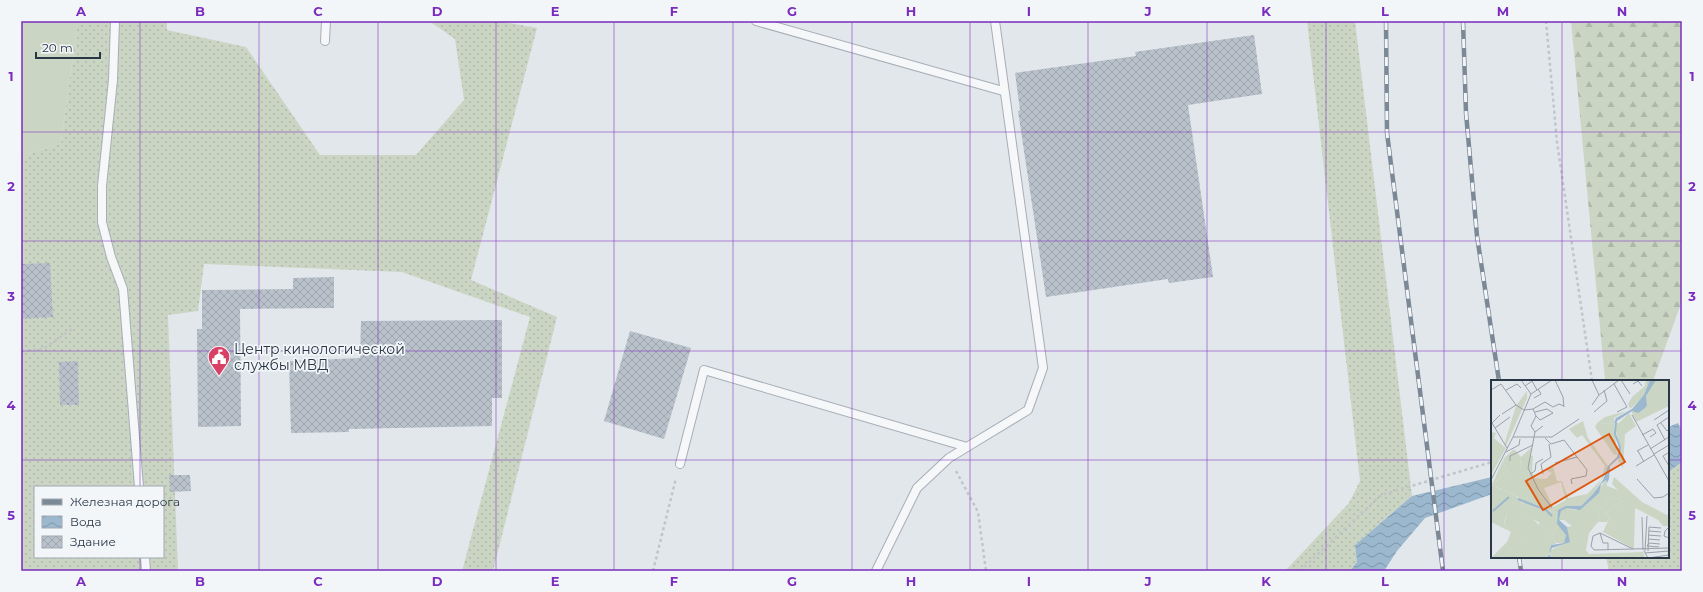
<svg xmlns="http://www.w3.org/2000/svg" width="1703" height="592" font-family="Montserrat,sans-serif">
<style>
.grass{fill:url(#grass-dots);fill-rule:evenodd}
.forest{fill:url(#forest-firs)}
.garden{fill:#cad6c3}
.water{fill:url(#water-waves)}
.building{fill:url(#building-cross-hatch)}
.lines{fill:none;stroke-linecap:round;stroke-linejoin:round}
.service-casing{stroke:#a7aeb7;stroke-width:10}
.path{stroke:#c1c5ca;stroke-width:2.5;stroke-dasharray:3 3;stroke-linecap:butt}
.service{stroke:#f6f7f9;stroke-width:8}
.rail-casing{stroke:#7b8896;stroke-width:4.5}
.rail{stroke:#f2f6f9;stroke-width:3;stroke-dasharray:9;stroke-linecap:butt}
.grid{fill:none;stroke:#7b2cbf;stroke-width:1;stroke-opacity:0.55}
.labels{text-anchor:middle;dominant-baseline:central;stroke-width:3.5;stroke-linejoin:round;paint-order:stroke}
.poi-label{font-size:14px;fill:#293645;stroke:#f2f6f9;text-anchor:start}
.inset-river{fill:none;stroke:#9bb8ce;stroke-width:2}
.inset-road{fill:none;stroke:#98a0a9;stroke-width:1}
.view{fill:#de570f;fill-opacity:0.15;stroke:#de570f;stroke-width:2}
.inset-edge{fill:none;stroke:#293645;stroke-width:2}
.neatline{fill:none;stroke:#7b2cbf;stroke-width:1.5}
.grid-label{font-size:13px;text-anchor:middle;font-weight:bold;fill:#7b2cbf}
</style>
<defs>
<pattern id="grass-dots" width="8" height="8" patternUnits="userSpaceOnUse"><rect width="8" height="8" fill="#cad6c3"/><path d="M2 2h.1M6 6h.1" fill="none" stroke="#aeb8a9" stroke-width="1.8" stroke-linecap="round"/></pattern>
<pattern id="forest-firs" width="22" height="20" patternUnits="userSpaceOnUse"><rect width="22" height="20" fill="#cad6c3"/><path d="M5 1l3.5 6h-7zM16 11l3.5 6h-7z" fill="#aeb8a9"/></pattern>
<pattern id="water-waves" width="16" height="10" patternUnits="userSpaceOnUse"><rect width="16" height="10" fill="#9bb8ce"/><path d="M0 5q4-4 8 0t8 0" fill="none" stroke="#7e96a9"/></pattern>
<pattern id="building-cross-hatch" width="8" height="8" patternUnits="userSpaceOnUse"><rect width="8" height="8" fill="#b9c1ca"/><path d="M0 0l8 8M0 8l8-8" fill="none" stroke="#9fa6af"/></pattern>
</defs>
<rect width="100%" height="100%" fill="#e2e7ec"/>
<g class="grass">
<path d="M 78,21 L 167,21 L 167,30 L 246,47 L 320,155 L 416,155 L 464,100 L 455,39 L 429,21 L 498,21 L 537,28 L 471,280 L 557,317 L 493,571 L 462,571 L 530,317 L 402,272 L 204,264 L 198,311 L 168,315 L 178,571 L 21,571 L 21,156 L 61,143 ZM 35,487 L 163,487 L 163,557 L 35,557 Z"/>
<polygon points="1307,21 1355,21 1412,496 1355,545 1357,562 1350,571 1285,571 1349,503 1360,481"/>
<polygon points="1682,433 1682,571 1609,571 1606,557 1668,557 1668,446"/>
</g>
<polygon class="forest" points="1571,21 1682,21 1682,301 1653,381 1605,380"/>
<polygon class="garden" points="21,21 78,21 61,143 21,156"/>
<g class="water">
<polygon points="1678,423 1682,431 1682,462 1668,472 1668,427"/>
<polygon points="1492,477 1492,494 1425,518 1397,551 1384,571 1350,571 1357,562 1355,545 1412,496"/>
</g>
<g class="building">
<polygon points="1254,35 1262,94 1188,105 1213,277 1169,283 1168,279 1046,297 1018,111 1020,110 1015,73 1136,56 1135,52"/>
<polygon points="50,263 53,317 23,319 21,264"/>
<polygon points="334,277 334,308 240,309 241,426 198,427 197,329 202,329 202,290 293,289 293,278"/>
<polygon points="502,320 502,398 492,398 492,426 349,429 349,432 291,433 289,361 360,358 361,321"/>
<polygon points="630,331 691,348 664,439 604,421"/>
<polygon points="78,361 79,405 60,405 59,362"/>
<polygon points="169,475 190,475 191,491 170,492"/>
</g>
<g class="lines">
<g class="service-casing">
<g id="service">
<polyline points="115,21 113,80 102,186 102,222 111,257 123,289 139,487"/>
<polyline points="756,21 1003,91"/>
<polyline points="325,41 326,21"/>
<polyline points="680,464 704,370 967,447 1028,410 1043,368 995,21"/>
<polyline points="145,557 146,571"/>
<polyline points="876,571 917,488 949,458 967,447"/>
</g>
</g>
<g class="path">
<polyline points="1546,21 1557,142 1592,381"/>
<polyline points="21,351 43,349 72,329"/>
<polyline points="956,471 978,512 986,571"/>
<polyline points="653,571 676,478"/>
<polyline points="1300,571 1381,495 1492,462"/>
</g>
<use href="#service" class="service"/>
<g class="rail-casing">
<g id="rail">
<polyline points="1386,21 1387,133 1443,571"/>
<polyline points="1463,21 1466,113 1477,236 1499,381"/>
<polyline points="1519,557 1521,571"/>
</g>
</g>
<use href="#rail" class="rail"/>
</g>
<path class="grid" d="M 140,21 L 140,487M 259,21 L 259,571M 378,21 L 378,571M 496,21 L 496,571M 614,21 L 614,571M 733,21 L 733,571M 852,21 L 852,571M 970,21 L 970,571M 1088,21 L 1088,571M 1207,21 L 1207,571M 1326,21 L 1326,571M 1444,21 L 1444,571M 1562,21 L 1562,381M 21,132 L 1682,132M 21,241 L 1682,241M 21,351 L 1682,351M 21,460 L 1492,460M 1668,460 L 1682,460M 140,557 L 140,571M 1562,557 L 1562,571"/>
<defs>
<g id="civic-pin" transform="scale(1.15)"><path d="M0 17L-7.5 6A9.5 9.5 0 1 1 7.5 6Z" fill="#d84065" stroke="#f2f6f9"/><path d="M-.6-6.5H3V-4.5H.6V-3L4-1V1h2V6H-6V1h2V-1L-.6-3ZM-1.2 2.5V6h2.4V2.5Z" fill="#fff"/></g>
</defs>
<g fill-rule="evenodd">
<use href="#civic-pin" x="219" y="357"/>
</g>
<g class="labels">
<g class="poi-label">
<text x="234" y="349">Центр кинологической<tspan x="234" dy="16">службы МВД</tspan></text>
</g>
</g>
<g transform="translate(1491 380)">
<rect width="178" height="178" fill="#e2e7ec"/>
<path d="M 155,0 L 159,0 L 154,15 L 139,29 L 137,24 L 141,17 L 154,6 ZM 36,11 L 36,18 L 15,66 L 13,65 L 25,26 ZM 135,31 L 123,38 L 123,44 L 106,43 L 114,37 ZM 138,33 L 145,46 L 134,54 L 132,88 L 127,81 L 129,74 L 124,43 L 128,43 ZM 92,41 L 97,58 L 117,86 L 116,91 L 102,114 L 89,127 L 67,130 L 70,147 L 75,155 L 73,163 L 66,163 L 60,157 L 67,147 L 65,133 L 33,125 L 30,120 L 37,117 L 29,90 L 30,77 L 41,67 L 39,75 L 42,76 L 41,92 L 44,98 L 55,99 L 61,93 L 55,90 L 62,87 L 66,101 L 71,101 L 77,118 L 96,114 L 110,100 L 114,86 L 91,55 L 86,58 L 78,49 ZM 70,102 L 75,120 L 62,127 L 53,108 ZM 12,66 L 15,68 L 0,95 L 0,87 ZM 13,78 L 12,83 L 17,90 L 0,107 ZM 119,116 L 131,121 L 114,133 L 119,137 L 116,142 L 107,142 L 108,131 ZM 16,134 L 28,134 L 33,137 L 31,142 L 42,139 L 57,154 L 29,161 L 25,178 L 0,178 L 16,162 L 20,152 L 13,145 Z" fill="#cad6c3" fill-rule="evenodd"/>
<path d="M 178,0 L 178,26 L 145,42 L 140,31 L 156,25 L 155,16 L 163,1 ZM 106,43 L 123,44 L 126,74 L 123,75 L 104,47 ZM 0,52 L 5,53 L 3,58 L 12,66 L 0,87 ZM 123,97 L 151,122 L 178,136 L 178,146 L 172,146 L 167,140 L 144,128 L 143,169 L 112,152 L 119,137 L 114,133 L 131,121 L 119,116 L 108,131 L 107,142 L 98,153 L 95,170 L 98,174 L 152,172 L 154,178 L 61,178 L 58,171 L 78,161 L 76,147 L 81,146 L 73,140 L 68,140 L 70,131 L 76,128 L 85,130 L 95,125 L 115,100 L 116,106 L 127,110 L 121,104 ZM 4,107 L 23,114 L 33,125 L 65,133 L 67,147 L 60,157 L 66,163 L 60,165 L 57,178 L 25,178 L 25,164 L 38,156 L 57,154 L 51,152 L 47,145 L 49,143 L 42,139 L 29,145 L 33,137 L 28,134 L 16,134 L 14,139 L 13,145 L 20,152 L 0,142 L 0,113 Z" fill="#cad6c3"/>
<path d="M 23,69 L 30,77 L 29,90 L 40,99 L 42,106 L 37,117 L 30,120 L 23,114 L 5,107 L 0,113 L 0,107 L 17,90 L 12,83 L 13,78 Z" fill="#cad6c3"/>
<path d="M 159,0 L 165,0 L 155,16 L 156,25 L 154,28 L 147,33 L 141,31 L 123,43 L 125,38 L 141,29 L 153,15 ZM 128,75 L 129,77 L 119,86 L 118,99 L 116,103 L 115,100 L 110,104 L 108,113 L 89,130 L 76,128 L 70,131 L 68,140 L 76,147 L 79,162 L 61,168 L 58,174 L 61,178 L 57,178 L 60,165 L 73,163 L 75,155 L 66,144 L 67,130 L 75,126 L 90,126 L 102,114 L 112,100 L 117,86 Z" fill="#9bb8ce"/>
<path class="inset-river" d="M 125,41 L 124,54 L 129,67 L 127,78M 27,119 L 55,130 L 61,136M 2,131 L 18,117"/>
<path class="inset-road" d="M 30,0 L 40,14M 64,0 L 72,17 L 73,27M 101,0 L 108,15 L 128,0M 130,0 L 139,14M 123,4 L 136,27 L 126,32M 142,4 L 147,1 L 151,6M 34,6 L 41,1 L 46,10M 0,10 L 10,4 L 25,25 L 33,30M 15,10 L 26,4 L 30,8M 43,18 L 50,14 L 47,9M 101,25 L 108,15M 42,29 L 45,36 L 49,40 L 62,33 L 56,29 L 44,32M 33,30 L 42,29 L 54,22 L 62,27 L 68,24 L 73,26M 103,32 L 116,21 L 113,10M 11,34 L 25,25M 9,35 L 1,43 L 16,68M 141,35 L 178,101M 163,40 L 178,30M 170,43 L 176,51 L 178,49M 52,46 L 44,52 L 37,88 L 47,109 L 61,128M 4,48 L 19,37M 44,52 L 40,46 L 45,36M 151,55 L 162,49 L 165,53 L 159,57M 22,57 L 61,57 L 88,39M 54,58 L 60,64 L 73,60 L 96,90 L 95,96 L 80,99 L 81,104M 174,60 L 166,45 L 178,37M 159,69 L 178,57M 146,71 L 157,65M 147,71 L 153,82M 15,72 L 28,65 L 29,59M 177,73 L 172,76 L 178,86M 163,74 L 178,65M 19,81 L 19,76 L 42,65M 64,83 L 86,77M 145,86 L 163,75M 39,94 L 44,91 L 45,83 L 52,79M 52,94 L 50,84 L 60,77 L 58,64M 146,99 L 163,118 L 172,117 L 178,113M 0,100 L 22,57 L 40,14 L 61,0M 151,137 L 152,170M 178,147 L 174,151 L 173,156 L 178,158M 158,151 L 170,152M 109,153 L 102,156 L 100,166 L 103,170 L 178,168M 109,153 L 142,169M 109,153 L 112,163 L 117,163 L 117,170M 157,155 L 170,156M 157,159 L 169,160M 168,167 L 156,166 L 158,163 L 169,164M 153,171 L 157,178 L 178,175M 154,171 L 156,136M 157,171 L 158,147 L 170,148M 154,173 L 178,171"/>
<path class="view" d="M 118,54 L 134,82 L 52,130 L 35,101 Z"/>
<rect width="178" height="178" class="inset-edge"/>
</g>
<rect width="1703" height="592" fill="none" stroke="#f2f6f9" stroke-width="44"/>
<rect x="34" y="486" width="130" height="72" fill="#f2f6f9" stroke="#a2a9b1"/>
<rect x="42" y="499" width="20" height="6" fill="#7b8896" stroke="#a2a9b1"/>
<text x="70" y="506" font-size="12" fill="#293645">Железная дорога</text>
<rect x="42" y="516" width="20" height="12" fill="url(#water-waves)" stroke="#a2a9b1"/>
<text x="70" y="526" font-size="12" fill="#293645">Вода</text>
<rect x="42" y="536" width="20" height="12" fill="url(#building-cross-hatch)" stroke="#a2a9b1"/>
<text x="70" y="546" font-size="12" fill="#293645">Здание</text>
<path d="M36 52v6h64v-6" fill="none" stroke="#293645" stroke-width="2"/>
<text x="42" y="52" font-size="12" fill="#293645" stroke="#f2f6f9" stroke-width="3" paint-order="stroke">20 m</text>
<rect x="22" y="22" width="1659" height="548" class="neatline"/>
<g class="grid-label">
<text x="81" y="16">A</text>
<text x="200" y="16">B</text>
<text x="318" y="16">C</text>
<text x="437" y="16">D</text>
<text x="555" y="16">E</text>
<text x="674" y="16">F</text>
<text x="792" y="16">G</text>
<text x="911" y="16">H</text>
<text x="1029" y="16">I</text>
<text x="1148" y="16">J</text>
<text x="1266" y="16">K</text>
<text x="1385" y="16">L</text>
<text x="1503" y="16">M</text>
<text x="1622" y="16">N</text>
<text x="11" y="81">1</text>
<text x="1692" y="81">1</text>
<text x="11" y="191">2</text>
<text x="1692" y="191">2</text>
<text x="11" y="301">3</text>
<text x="1692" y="301">3</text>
<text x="11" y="410">4</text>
<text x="1692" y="410">4</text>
<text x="11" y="520">5</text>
<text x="1692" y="520">5</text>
<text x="81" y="586">A</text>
<text x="200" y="586">B</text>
<text x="318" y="586">C</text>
<text x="437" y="586">D</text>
<text x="555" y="586">E</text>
<text x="674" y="586">F</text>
<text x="792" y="586">G</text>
<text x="911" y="586">H</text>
<text x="1029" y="586">I</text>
<text x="1148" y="586">J</text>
<text x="1266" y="586">K</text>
<text x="1385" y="586">L</text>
<text x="1503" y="586">M</text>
<text x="1622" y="586">N</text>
</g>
</svg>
